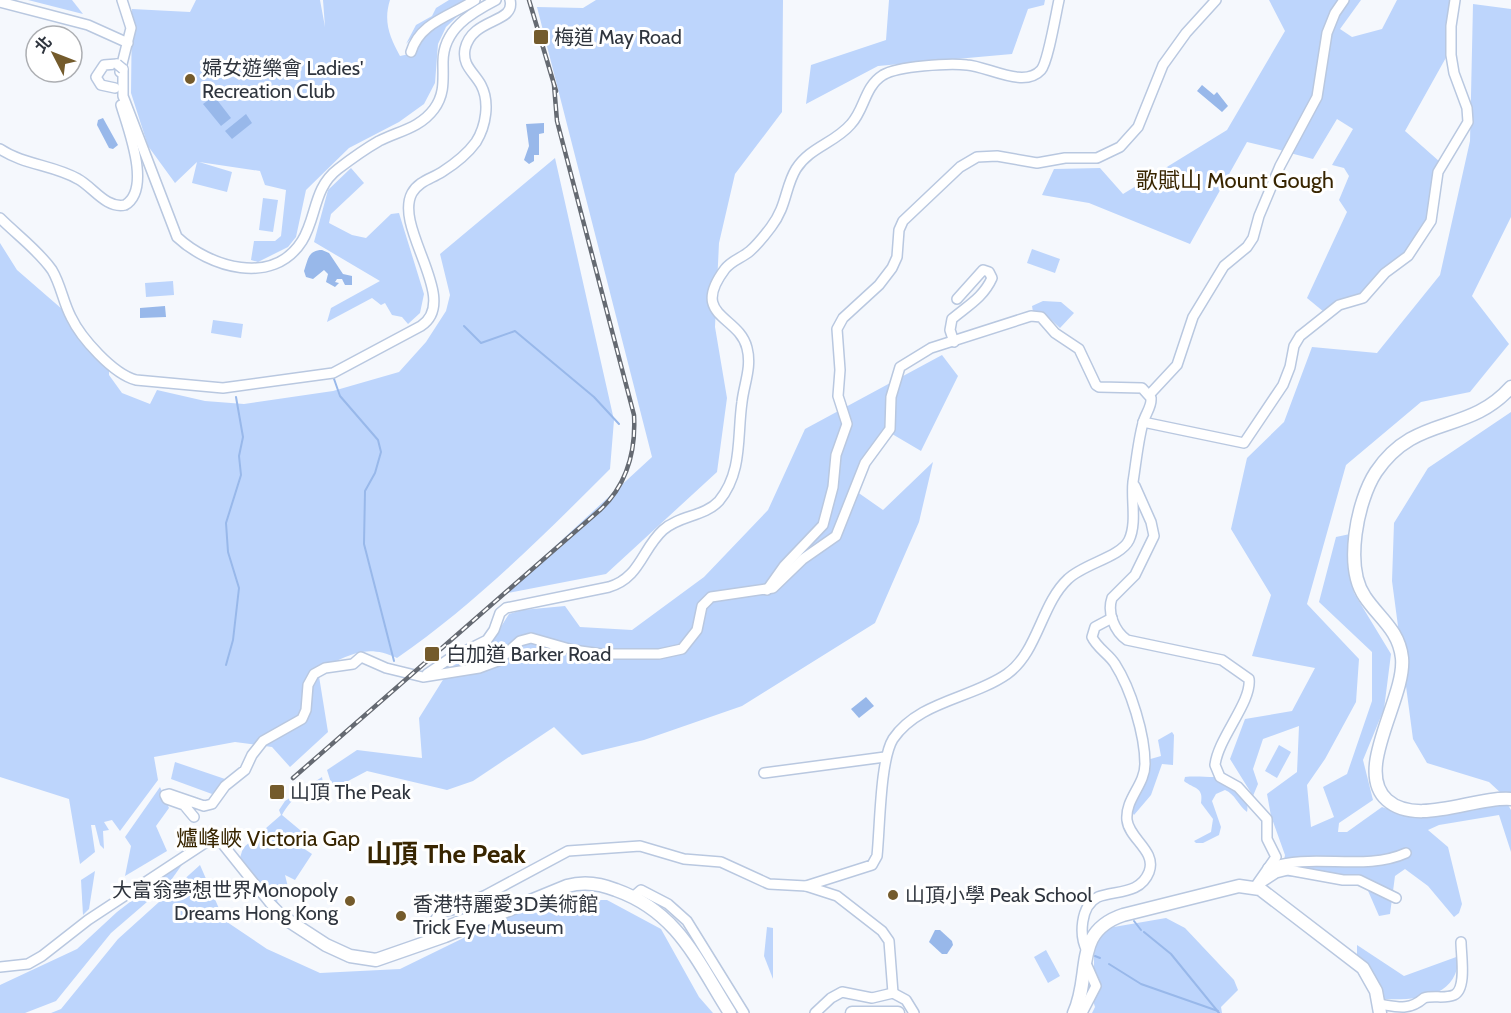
<svg xmlns="http://www.w3.org/2000/svg" width="1511" height="1013" font-family="Cabin,'Noto Sans TC',sans-serif">
<style>
.green{fill:#bdd5fc}
.water{fill:#98b8ea}
.lines{fill:none;stroke-linecap:round;stroke-linejoin:round}
.stream{stroke:#98b8ea;stroke-width:2}
.minor-casing{stroke:#b9c8e0;stroke-width:12}
.major-casing{stroke:#b9c8e0;stroke-width:15}
.minor{stroke:#fff;stroke-width:9}
.major{stroke:#fff;stroke-width:12}
.rail-casing{stroke:#656a72;stroke-width:4.5}
.rail{stroke:#fff;stroke-width:2;stroke-dasharray:7;stroke-linecap:butt}
.minor-bridge-casing{stroke:#b9c8e0;stroke-width:12;stroke-linecap:butt}
.minor-bridge{stroke:#fff;stroke-width:9}
.poi-dot{fill:#745b2c;stroke:#fff;stroke-width:2}
.labels{text-anchor:middle;dominant-baseline:central;stroke-width:6;stroke-linejoin:round;paint-order:stroke}
.poi-label{font-size:20px;fill:#2f353e;stroke:#fff;text-anchor:start}
.quarter-label{font-size:22px;fill:#382500;stroke:#fff}
.district-label{font-size:26px;font-weight:bold;fill:#382500;stroke:#fff}
</style>
<rect width="100%" height="100%" fill="#f5f8fd"/>
<g class="green">
<polygon points="28,0 72,0 83,14"/>
<path d="M 196,0 L 320,0 L 325,27 L 323,0 L 390,0 C 383,22 390,37 400,56 L 414,53 C 420,31 440,22 460,14 L 446,27 L 438,44 L 435,83 L 424,104 L 399,122 L 349,148 L 306,190 L 296,237 L 288,247 L 258,262 L 251,260 L 254,241 L 275,241 L 281,236 L 286,190 L 265,185 L 260,171 L 199,162 L 232,172 L 227,192 L 192,183 L 197,162 L 175,183 L 148,146 L 131,93 L 132,9 L 190,12 Z"/>
<polygon points="449,0 470,0 423,26 406,44 416,25 432,16 436,8"/>
<polygon points="596,0 783,0 782,112 735,174 719,243 715,327 727,398 717,472 606,574 503,594 652,457 537,7 583,8"/>
<polygon points="889,0 1045,0 1044,5 1028,9 1012,54 878,66 806,104 811,65 886,40"/>
<polygon points="1269,0 1340,0 1314,96 1284,151 1247,142 1190,244 1089,203 1042,195 1054,169 1100,168 1123,194 1227,130 1285,31"/>
<polygon points="1348,0 1361,0 1340,29 1352,37 1382,29 1397,0 1452,0 1448,54 1405,131 1440,162 1432,180 1427,221 1406,253 1361,296 1324,312 1307,298 1347,212 1339,200 1349,176 1344,168 1332,165 1353,129 1337,119 1313,159 1290,153 1320,98 1324,85 1330,34"/>
<polygon points="1473,4 1511,9 1511,217 1472,296 1509,344 1470,392 1421,402 1346,465 1307,604 1359,659 1356,702 1325,759 1307,785 1311,827 1334,817 1323,787 1347,774 1372,701 1372,652 1319,602 1336,537 1350,534 1348,566 1354,593 1391,654 1384,709 1363,760 1373,800 1339,823 1338,832 1347,832 1382,807 1407,816 1508,805 1511,810 1511,852 1499,815 1439,825 1428,830 1448,847 1462,904 1459,913 1454,917 1428,886 1405,869 1395,876 1390,914 1379,916 1362,877 1351,874 1335,880 1281,876 1285,855 1271,816 1267,794 1297,772 1299,726 1263,739 1253,769 1258,784 1253,796 1230,759 1245,719 1292,711 1315,668 1252,656 1271,595 1231,529 1247,458 1284,422 1312,347 1377,353 1440,275 1470,141"/>
<path d="M 555,158 L 614,420 L 610,469 C 543,536 475,604 397,658 C 365,643 348,656 318,670 L 328,732 L 290,767 L 272,747 L 235,742 L 154,757 L 158,780 L 120,831 L 112,820 L 104,822 L 109,830 L 103,831 L 104,849 L 100,845 L 95,825 L 91,825 L 95,852 L 80,864 L 69,799 L 0,777 L 0,243 L 17,270 L 70,316 L 104,352 L 109,363 L 109,375 L 122,393 L 150,404 L 157,390 L 205,401 L 244,404 L 333,391 L 399,372 L 426,342 L 446,311 L 450,295 L 440,254 Z"/>
<polygon points="351,168 364,183 331,214 329,223 352,235 366,238 391,214 399,213 424,294 420,313 408,324 402,317 392,315 385,303 381,305 372,298 327,322 331,308 380,281 314,242 328,190"/>
<polygon points="263,198 278,200 273,232 259,230"/>
<polygon points="1032,249 1060,259 1055,273 1027,263"/>
<polygon points="173,281 174,295 146,297 145,283"/>
<polygon points="1043,301 1061,302 1074,313 1060,328 1046,315 1033,312 1032,306"/>
<polygon points="213,320 243,324 241,338 211,333"/>
<polygon points="942,355 958,376 921,451 887,431 853,489 883,510 933,462 919,522 875,623 742,706 644,740 582,755 554,727 473,781 447,790 367,771 333,789 327,770 357,750 422,758 419,718 451,667 490,644 509,614 522,610 565,606 580,627 632,630 704,577 768,510 805,429"/>
<polygon points="1511,412 1511,798 1502,794 1489,782 1427,763 1413,739 1392,581 1394,523 1428,468"/>
<polygon points="1172,732 1174,735 1173,765 1162,764 1151,795 1134,815 1130,809 1147,760 1161,756 1158,740"/>
<polygon points="1279,745 1291,752 1277,778 1265,771"/>
<polygon points="175,762 225,779 212,794 171,779"/>
<path d="M 322,777 L 323,783 C 306,786 290,800 282,815 L 306,835 L 300,846 L 312,854 L 295,880 L 285,875 L 289,891 L 279,896 L 277,901 L 279,904 L 275,906 L 239,861 L 243,848 L 281,815 L 279,810 L 285,801 Z"/>
<path d="M 1185,777 C 1194,776 1205,777 1214,777 C 1226,778 1252,798 1247,812 C 1238,805 1235,794 1225,790 L 1216,794 L 1212,801 L 1221,827 L 1219,835 L 1203,843 L 1196,843 L 1194,841 L 1211,832 L 1213,819 L 1201,803 C 1204,787 1194,789 1184,781 Z"/>
<polygon points="160,787 169,808 156,826 167,851 125,876 131,846 125,837"/>
<polygon points="186,859 169,883 111,933 56,1001 25,1013 0,1013 0,985 77,949 117,912"/>
<polygon points="200,865 224,920 267,949 320,973 400,969 541,900 607,900 661,929 699,997 713,1013 51,1013 61,1009 118,939"/>
<polygon points="95,871 89,909 83,915 81,880"/>
<polygon points="1166,918 1185,928 1234,980 1238,990 1221,1007 1222,1013 1092,1013 1095,1007 1089,988 1094,966 1094,946 1108,928"/>
<polygon points="767,927 773,928 773,979 764,956"/>
<path d="M 1357,945 L 1404,976 L 1459,956 C 1457,1000 1416,1000 1381,999 L 1357,958 Z"/>
<polygon points="1046,950 1060,976 1048,983 1034,957"/>
</g>
<g class="water">
<polygon points="1202,85 1214,95 1217,92 1228,106 1222,112 1197,91"/>
<polygon points="214,96 231,118 221,126 203,104"/>
<polygon points="246,114 252,123 232,139 225,131"/>
<polygon points="103,118 118,145 113,149 109,148 97,125 98,120"/>
<polygon points="544,123 544,133 539,134 539,155 534,155 534,161 529,164 524,160 529,146 526,124"/>
<path d="M 322,250 L 329,253 L 343,274 L 352,276 L 352,285 L 345,285 L 342,279 L 337,279 L 335,282 L 339,283 L 335,287 L 326,282 L 328,274 L 324,270 L 313,279 L 306,277 L 304,271 C 308,260 308,250 322,250 Z"/>
<polygon points="165,306 166,317 140,318 140,308"/>
<polygon points="866,697 874,706 859,718 851,709"/>
<polygon points="935,930 940,930 952,941 953,945 947,954 942,954 929,942"/>
</g>
<g class="lines">
<g class="stream">
<polyline points="464,326 481,343 515,331 594,397 619,424"/>
<polyline points="333,376 340,396 378,440 381,452 375,473 365,491 364,544 394,661"/>
<polyline points="226,665 233,640 239,588 228,552 226,523 241,475 239,456 243,437 236,397"/>
<polyline points="1134,921 1141,930"/>
<polyline points="1144,932 1171,954 1219,1013"/>
<polyline points="1095,956 1100,958"/>
<polyline points="1109,964 1141,984 1218,1011"/>
</g>
<g class="minor-casing">
<g id="minor">
<polyline points="0,2 88,25 128,43"/>
<path d="M 411,52 C 420,22 451,16 475,0"/>
<path d="M 123,69 L 123,96 L 177,237 C 209,267 273,287 302,241 C 317,217 313,188 338,169 C 351,159 365,149 379,141 C 399,131 420,128 434,109 C 445,94 443,80 443,62 C 443,29 471,13 496,0"/>
<polyline points="120,72 131,28 122,0"/>
<polyline points="115,88 101,85 96,77 104,65 117,64"/>
<path d="M 0,149 C 24,165 54,165 78,179 C 93,187 106,209 125,205 C 152,189 128,129 121,105"/>
<path d="M 0,218 C 17,235 38,250 52,270 C 61,285 63,302 71,317 C 81,338 113,374 136,380 L 223,388 L 333,373 L 421,326 C 461,300 393,228 412,193 C 419,181 431,179 442,172 C 453,165 468,153 476,142 C 486,126 490,102 481,85 C 474,72 462,66 465,49 C 472,17 516,24 510,0"/>
<path d="M 954,342 L 950,330 L 952,319 C 967,306 983,298 992,278 L 989,272 L 983,270 L 957,299"/>
<polyline points="1150,394 1177,365 1193,317 1224,266 1247,247 1253,238 1259,216 1280,166 1317,97 1327,33 1335,13 1344,0"/>
<polyline points="1143,422 1244,443 1283,385 1290,367 1294,346 1300,336 1339,305 1363,298 1385,273 1408,256 1431,221 1438,172 1468,122 1467,108 1454,73 1451,55 1451,26 1455,0"/>
<path d="M 1135,486 L 1151,522 L 1154,536 L 1135,575 L 1112,598 C 1107,612 1114,631 1127,640 L 1222,660 L 1249,679 C 1252,702 1218,738 1215,765 L 1220,777 L 1238,787 L 1267,819 L 1267,839 L 1276,857 L 1255,887"/>
<polyline points="767,590 784,566 823,525 833,487 836,455 847,424 838,396 840,370 837,329 843,318 879,285 892,268 897,257 899,230 903,221 960,167 977,157 997,156 1037,163 1065,158 1097,158 1120,147 1138,127 1163,65 1186,33 1216,0"/>
<path d="M 427,674 L 449,659 L 487,640 L 494,630 L 500,613 L 506,608 L 609,587 C 640,578 642,549 663,530 C 680,515 704,517 719,501 C 743,472 737,436 742,402 C 744,384 752,367 747,348 C 739,315 689,317 725,269 C 732,260 742,258 750,251 C 758,244 765,235 771,227 C 787,206 785,187 796,169 C 810,147 835,143 851,124 C 865,109 864,87 883,75 C 898,66 949,63 967,65 C 987,66 1024,89 1041,70 C 1048,62 1056,13 1059,0"/>
<polyline points="764,773 885,757"/>
<path d="M 194,817 L 184,805 L 167,799 L 165,795 L 169,794 L 204,806 L 212,804 L 225,786 L 245,770 L 252,755 L 263,741 L 302,719 L 306,710 L 308,685 L 314,674 L 325,668 L 353,664 L 361,657 L 386,668 L 423,677 L 479,668 L 498,661 L 520,641 L 531,638 L 573,650 L 602,654 L 659,654 L 682,649 L 697,630 L 702,606 L 711,597 L 773,588 L 803,559 L 836,536 L 865,463 L 890,429 L 891,397 L 900,367 L 931,348 L 1031,316 L 1041,317 L 1055,333 L 1079,349 L 1096,385 L 1099,387 L 1142,388 L 1151,398 C 1152,407 1145,414 1143,423 C 1138,441 1136,463 1133,482 C 1131,500 1137,523 1129,540 C 1121,557 1083,564 1068,579 C 1041,604 1038,652 1007,674 C 971,699 919,701 893,739 C 880,760 880,828 877,856 L 872,865 L 806,886"/>
<path d="M 1268,868 C 1312,852 1364,872 1406,853"/>
<polyline points="1259,884 1276,873 1288,870 1343,880 1359,880 1396,898"/>
<polyline points="633,897 641,890 668,904 687,921 744,1013"/>
<polyline points="516,907 501,905 443,927 435,921 439,912 452,910 486,895 568,851 640,846 684,859 721,862 769,884 806,886 837,896 882,931 889,941 893,993"/>
<path d="M 1087,951 C 1079,936 1080,906 1098,897 C 1115,890 1140,895 1149,872 C 1157,851 1129,839 1127,820 C 1125,799 1145,785 1145,764 C 1145,735 1131,689 1115,664 C 1109,654 1097,648 1092,637 L 1095,627 L 1112,618"/>
<polyline points="0,967 28,964 42,956 88,920 211,839 221,842 270,903 286,919"/>
<polyline points="893,993 906,1000 914,1013"/>
<path d="M 1379,1004 C 1398,1007 1409,1011 1424,998 C 1433,995 1445,999 1454,995 C 1467,989 1461,955 1461,942"/>
<polyline points="815,1013 831,998 842,992 872,998 893,993"/>
<polyline points="1082,1013 1096,986 1085,961"/>
</g>
</g>
<g class="major-casing">
<g id="major">
<path d="M 1511,387 C 1467,436 1416,413 1376,472 C 1357,501 1344,567 1365,597 C 1379,618 1399,630 1402,658 C 1406,698 1353,770 1387,800 C 1417,827 1475,796 1511,799"/>
<path d="M 286,919 L 326,945 L 350,956 L 376,960 L 445,936 L 567,886 C 584,881 599,883 616,890 C 678,912 697,961 730,1013"/>
<polyline points="852,1013 898,1013"/>
<path d="M 1074,1013 C 1092,975 1072,932 1123,915 L 1239,886 L 1260,889 L 1363,968 L 1376,991 L 1380,1013"/>
</g>
</g>
<use href="#minor" class="minor"/>
<use href="#major" class="major"/>
<g class="rail-casing">
<g id="rail">
<polyline points="529,0 556,91"/>
<path d="M 293,778 L 601,509 C 627,484 636,451 634,415 L 557,121 L 554,85"/>
</g>
</g>
<use href="#rail" class="rail"/>
<g class="minor-bridge-casing">
<polyline id="minor-bridge" points="117,64 123,69"/>
</g>
<use href="#minor-bridge" class="minor-bridge"/>
</g>
<g class="poi-dot">
<rect x="533" y="29" width="16" height="16" rx="3"/>
<circle cx="190" cy="79" r="6"/>
<rect x="424" y="646" width="16" height="16" rx="3"/>
<rect x="269" y="784" width="16" height="16" rx="3"/>
<circle cx="893" cy="895" r="6"/>
<circle cx="350" cy="901" r="6"/>
<circle cx="401" cy="916" r="6"/>
</g>
<g class="labels">
<g class="poi-label">
<text x="554" y="37">梅道 May Road</text>
<text x="202" y="68">婦女遊樂會 Ladies'<tspan x="202" dy="23">Recreation Club</tspan></text>
<text x="446" y="654">白加道 Barker Road</text>
<text x="290" y="792">山頂 The Peak</text>
<text x="338" y="890" text-anchor="end">大富翁夢想世界Monopoly<tspan x="338" dy="23">Dreams Hong Kong</tspan></text>
<text x="905" y="895">山頂小學 Peak School</text>
<text x="413" y="904">香港特麗愛3D美術館<tspan x="413" dy="23">Trick Eye Museum</tspan></text>
</g>
<g class="quarter-label">
<text x="1235" y="180">歌賦山 Mount Gough</text>
<text x="268" y="838">爐峰峽 Victoria Gap</text>
</g>
<g class="district-label">
<text x="446" y="854">山頂 The Peak</text>
</g>
</g>
<g transform="translate(54 54) rotate(312)"><circle r="28" fill="#ffffff" stroke="#acaeb2" stroke-width="1.5"/>
<path d="M0-4.5L10 22L0 15L-10 22Z" fill="#745b2c"/>
<text y="-9" font-size="16" font-weight="bold" text-anchor="middle" fill="#2f353e">北</text>
</g>
</svg>
